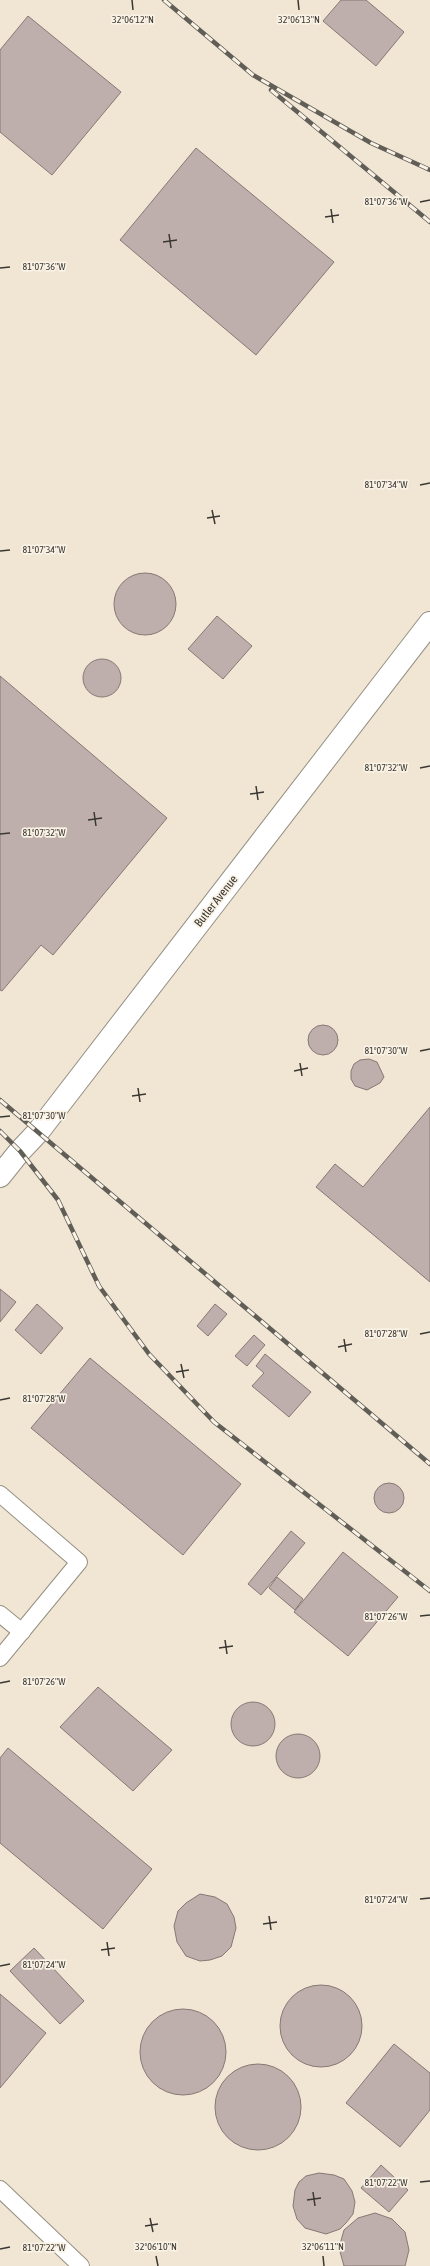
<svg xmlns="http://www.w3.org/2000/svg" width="430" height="2266" font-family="'Asap Condensed',sans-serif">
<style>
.built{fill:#f0e6d3}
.building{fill:#bfafac;stroke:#867875}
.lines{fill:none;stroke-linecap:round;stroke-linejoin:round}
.service-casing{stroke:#969084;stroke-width:18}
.minor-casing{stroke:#969084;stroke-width:24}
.service{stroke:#fff;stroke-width:16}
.minor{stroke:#fff;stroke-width:22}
.rail-casing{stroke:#615d57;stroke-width:4.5}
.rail{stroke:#f9f2e5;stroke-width:3;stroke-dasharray:9;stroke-linecap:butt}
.ticks{fill:none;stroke:#3b3833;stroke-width:1.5}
.labels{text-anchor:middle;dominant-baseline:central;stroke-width:3.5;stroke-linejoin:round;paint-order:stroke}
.street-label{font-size:12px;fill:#3b3833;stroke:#f9f2e5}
.ticks-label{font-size:10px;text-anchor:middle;fill:#3b3833;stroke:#f9f2e5;stroke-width:3.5;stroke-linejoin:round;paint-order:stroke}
</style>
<rect width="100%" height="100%" fill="#f9f2e5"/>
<rect class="built" x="0" y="0" width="430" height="2266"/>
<g class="building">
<polygon points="341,0 366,0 404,32 376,66 323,21"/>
<polygon points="28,16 121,92 52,175 0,132 0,50"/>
<polygon points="196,148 334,262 256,355 120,240"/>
<circle cx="145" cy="604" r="31"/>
<polygon points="217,616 252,646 223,679 188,649"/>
<circle cx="102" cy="678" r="19"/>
<polygon points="0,676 167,818 53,955 41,945 2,991 0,990"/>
<circle cx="323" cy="1040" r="15"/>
<polygon points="369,1059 377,1062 384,1077 380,1083 367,1090 355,1086 351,1079 351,1071 354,1064 360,1060"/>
<polygon points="430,1107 430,1282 316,1187 335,1164 363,1187"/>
<polygon points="0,1289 16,1302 0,1322"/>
<polygon points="37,1304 63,1328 41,1354 15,1330"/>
<polygon points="215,1304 227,1314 208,1336 197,1326"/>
<polygon points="254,1335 265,1345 247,1366 235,1356"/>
<polygon points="265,1354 311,1392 289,1417 252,1386 264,1373 256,1366"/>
<polygon points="90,1358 241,1484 183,1555 31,1428"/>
<circle cx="389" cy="1498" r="15"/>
<polygon points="291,1531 305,1543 261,1595 248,1584"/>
<polygon points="343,1552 398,1597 348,1656 294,1612"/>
<polygon points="277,1577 303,1599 295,1610 269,1588"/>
<polygon points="98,1687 172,1750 133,1791 60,1727"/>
<circle cx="253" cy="1724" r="22"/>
<circle cx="298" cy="1756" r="22"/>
<polygon points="8,1748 152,1869 103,1929 0,1843 0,1758"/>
<polygon points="200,1894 215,1897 227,1904 234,1917 236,1928 231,1947 222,1956 210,1960 200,1961 186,1956 177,1942 174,1926 178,1911 186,1903"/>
<polygon points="34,1948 84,2001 60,2024 10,1971"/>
<circle cx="321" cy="2026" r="41"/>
<polygon points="0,1994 46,2033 0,2088"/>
<circle cx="183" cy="2052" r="43"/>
<polygon points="394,2044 430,2073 430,2110 400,2147 346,2103"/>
<circle cx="258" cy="2107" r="43"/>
<polygon points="381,2165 408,2190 389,2212 361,2188"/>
<polygon points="319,2173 334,2175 344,2179 352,2191 355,2202 353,2214 346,2223 340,2229 326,2234 305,2228 297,2219 293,2206 295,2190 299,2182 306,2176"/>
<polygon points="375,2213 392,2219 405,2232 409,2250 405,2266 344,2266 339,2248 344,2230 358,2218"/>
</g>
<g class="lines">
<g class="service-casing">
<g id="service">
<polyline points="0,1494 79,1562 0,1658"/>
<polyline points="0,1614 22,1632"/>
<polyline points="0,2189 81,2266"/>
</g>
</g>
<g class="minor-casing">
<polyline id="minor" points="0,1176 20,1151 38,1132 430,623"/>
</g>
<use href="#service" class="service"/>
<use href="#minor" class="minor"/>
<g class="rail-casing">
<g id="rail">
<polyline points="164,0 253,75 371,143 430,170"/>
<polyline points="271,90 430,222"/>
<polyline points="0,1100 430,1464"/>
<polyline points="0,1131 20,1151 58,1200 99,1286 149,1354 214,1422 430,1591"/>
</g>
</g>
<use href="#rail" class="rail"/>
</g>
<path class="ticks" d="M 132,0 L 133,10M 298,0 L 299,10M 420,202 L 430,200M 331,209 L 333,223M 325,217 L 339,215M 169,234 L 171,248M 163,242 L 177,240M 0,268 L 10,267M 420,485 L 430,483M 212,510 L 215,524M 207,518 L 220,516M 0,551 L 10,550M 420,768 L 430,766M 256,786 L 258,800M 250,794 L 264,792M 94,812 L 96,826M 88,820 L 102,818M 0,834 L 10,833M 420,1051 L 430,1049M 300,1063 L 302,1076M 294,1071 L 308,1068M 138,1088 L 140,1102M 132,1096 L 146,1094M 0,1117 L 10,1116M 420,1334 L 430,1332M 344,1339 L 346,1352M 338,1347 L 352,1344M 181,1364 L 184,1378M 176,1372 L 189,1370M 0,1400 L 10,1398M 420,1616 L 430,1615M 225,1640 L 227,1654M 219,1648 L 233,1646M 0,1683 L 10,1681M 420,1899 L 430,1898M 269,1916 L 271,1930M 263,1924 L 277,1922M 107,1942 L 109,1956M 101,1950 L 115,1948M 0,1966 L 10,1964M 420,2182 L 430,2181M 313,2192 L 315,2206M 307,2200 L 321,2198M 150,2218 L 153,2232M 145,2226 L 158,2224M 0,2249 L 10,2247M 156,2256 L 158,2266M 323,2256 L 324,2266"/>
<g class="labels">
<g class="street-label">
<text transform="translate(216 901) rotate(-52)">Butler Avenue</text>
</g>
</g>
<g class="ticks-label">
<text x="133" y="23">32°06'12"N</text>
<text x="299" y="23">32°06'13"N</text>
<text x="386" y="205">81°07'36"W</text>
<text x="44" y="270">81°07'36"W</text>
<text x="386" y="488">81°07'34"W</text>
<text x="44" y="553">81°07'34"W</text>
<text x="386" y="771">81°07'32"W</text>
<text x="44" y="836">81°07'32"W</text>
<text x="386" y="1054">81°07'30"W</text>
<text x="44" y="1119">81°07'30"W</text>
<text x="386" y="1337">81°07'28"W</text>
<text x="44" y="1402">81°07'28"W</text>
<text x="386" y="1620">81°07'26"W</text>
<text x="44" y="1685">81°07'26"W</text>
<text x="386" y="1903">81°07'24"W</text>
<text x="44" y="1968">81°07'24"W</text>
<text x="386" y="2186">81°07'22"W</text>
<text x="156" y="2250">32°06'10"N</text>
<text x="323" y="2250">32°06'11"N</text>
<text x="44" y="2251">81°07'22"W</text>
</g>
</svg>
